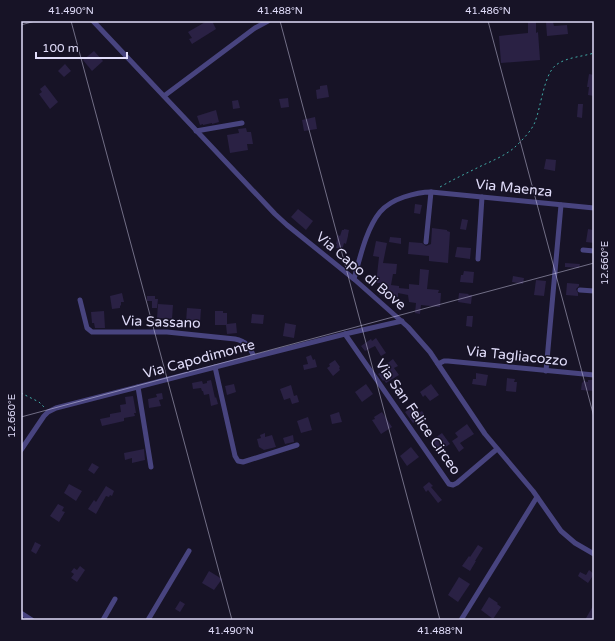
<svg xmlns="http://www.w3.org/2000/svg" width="615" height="641" font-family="'Varela Round',sans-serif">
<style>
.building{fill:#2a2144}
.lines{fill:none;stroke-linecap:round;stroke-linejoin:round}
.path{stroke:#40aba7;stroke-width:1;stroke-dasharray:2 3;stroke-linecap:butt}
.minor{stroke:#48447f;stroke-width:5}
.ticks{fill:none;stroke:#e1ddfa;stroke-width:1;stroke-opacity:0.45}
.labels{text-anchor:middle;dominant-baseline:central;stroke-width:3;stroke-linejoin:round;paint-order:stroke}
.street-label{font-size:14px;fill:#e1ddfa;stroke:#171326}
.neatline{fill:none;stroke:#e1ddfa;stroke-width:1.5}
.ticks-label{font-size:10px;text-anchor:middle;fill:#e1ddfa}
</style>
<rect width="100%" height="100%" fill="#171326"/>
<g class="building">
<polygon points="207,21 212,21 216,29 192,44 189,39 192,38 188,32"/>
<polygon points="528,21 536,21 536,33 538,32 540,60 501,63 499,36 528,33"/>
<polygon points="546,22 553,22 554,26 567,25 568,34 547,36"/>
<polygon points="94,51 103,61 92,71 83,60"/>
<polygon points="65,64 71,71 64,77 58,71"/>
<polygon points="589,74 594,75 594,96 588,95 589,87 587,87"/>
<polygon points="45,85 58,102 50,109 39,94 42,92 40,89"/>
<polygon points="327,85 329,97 317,99 316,90 320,89 320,86"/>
<polygon points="288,98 289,107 281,108 279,99"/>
<polygon points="238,100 240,108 233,109 232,101"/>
<polygon points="578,104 583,104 582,118 577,117"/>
<polygon points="216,110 219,122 212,124 212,123 203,125 203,124 200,125 197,116"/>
<polygon points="315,117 317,129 304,131 302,120"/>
<polygon points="246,128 247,132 251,132 253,144 247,144 248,150 230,153 227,135 239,133 238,129"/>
<polygon points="546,159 556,160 555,171 544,169"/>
<polygon points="415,204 422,205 420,214 414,213"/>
<polygon points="298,209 313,221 306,230 291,217"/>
<polygon points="462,219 468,220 466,230 460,229"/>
<polygon points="432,228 447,230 447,231 450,232 448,263 429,261 429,256 408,254 409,242 422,243 426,246 431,244"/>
<polygon points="344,229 349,230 348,235 348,236 346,244 344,243 342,250 336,248 337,244 336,244 338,235 340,236 342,230 344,230"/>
<polygon points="588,229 593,230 594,243 586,242"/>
<polygon points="390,237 401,238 401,244 389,242"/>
<polygon points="376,241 387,243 383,263 397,264 396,274 393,274 391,285 399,286 399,288 409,289 409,284 419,285 420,269 429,270 427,289 439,290 438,293 441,293 440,307 421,305 420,314 415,313 416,303 409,302 408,295 398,293 398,297 379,295 380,283 375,283 375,275 377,275 379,257 373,256"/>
<polygon points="457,247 471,248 470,259 455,257"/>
<polygon points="565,263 580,264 579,268 565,267"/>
<polygon points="464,271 474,272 473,283 460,282 461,275 463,275"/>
<polygon points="513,276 524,278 523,284 512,282"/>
<polygon points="536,280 546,281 544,296 534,295"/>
<polygon points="567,283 579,284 579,286 576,289 578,293 578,296 566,295"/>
<polygon points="122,293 124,302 121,302 121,305 120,306 120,308 112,309 110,296"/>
<polygon points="459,293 469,294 468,295 472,295 471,304 458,302"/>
<polygon points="147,296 155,296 155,299 158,299 157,308 152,308 152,301 147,301"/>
<polygon points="158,304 173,305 172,319 157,318"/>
<polygon points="187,308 201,309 200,323 186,322"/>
<polygon points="104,311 105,328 95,328 94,323 92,323 91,312"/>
<polygon points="215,311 223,311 223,313 227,313 227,324 236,323 237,333 227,334 226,325 215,325"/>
<polygon points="252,314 264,315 263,324 251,323"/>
<polygon points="467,316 473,316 472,327 466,326"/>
<polygon points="285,323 296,325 294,338 283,336"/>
<polygon points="376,338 386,353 381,356 375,346 365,351 361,346 371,339 372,341"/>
<polygon points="311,355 313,360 315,359 317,367 304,370 303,365 308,364 306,357"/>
<polygon points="393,359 398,366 394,368 399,375 386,383 384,380 383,381 378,374 387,368 385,365"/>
<polygon points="335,360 340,367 339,368 340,370 333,376 327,368 330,366 329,364"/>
<polygon points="476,373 488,375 486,386 472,384 473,379 476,379"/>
<polygon points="507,378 515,379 514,382 517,382 516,392 506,391"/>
<polygon points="211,380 215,398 216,397 218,404 211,406 209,394 204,395 203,391 202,391 201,388 193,389 192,383 202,381 203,384 207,383 207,381"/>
<polygon points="588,380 594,380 594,391 581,390 582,382 583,383 583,381 588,382"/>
<polygon points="234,384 236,392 227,395 225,386"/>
<polygon points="366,384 373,394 362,402 355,392"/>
<polygon points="431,384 439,395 430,401 425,395 423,397 420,392"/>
<polygon points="291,385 294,396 297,395 299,402 292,404 290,398 284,400 280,389"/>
<polygon points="162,393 163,399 159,400 161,406 149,408 148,399 157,397 156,394"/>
<polygon points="133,396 136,413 134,413 135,416 124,418 124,421 102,426 100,419 110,417 110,414 121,412 120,405 126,404 125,397"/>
<polygon points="412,407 417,414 422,411 427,419 420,424 418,420 413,423 405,412"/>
<polygon points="339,412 342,422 332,424 330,415"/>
<polygon points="382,412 392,427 381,434 372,420 375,419 374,417"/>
<polygon points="308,417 312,430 301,433 297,421"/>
<polygon points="467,424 474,434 460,443 464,448 459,452 452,441 458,437 455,433"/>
<polygon points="265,433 265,437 272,435 276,447 264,450 259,447 257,439 261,438 260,435"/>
<polygon points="442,433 450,444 439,451 432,440"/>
<polygon points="293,435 294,442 285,444 283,438"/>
<polygon points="411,447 419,457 407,466 400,456"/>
<polygon points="144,449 145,460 132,463 132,458 125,460 124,453"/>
<polygon points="92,463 99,467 94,474 88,470"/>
<polygon points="429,482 433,486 431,487 442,500 438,503 428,490 426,492 423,487"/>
<polygon points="69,484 82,491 76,501 64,493"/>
<polygon points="106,486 114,491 112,496 110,495 109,497 106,496 96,514 88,509 94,500 96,502"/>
<polygon points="58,504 64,507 62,511 65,512 59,522 50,516"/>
<polygon points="35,542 41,545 36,554 31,551"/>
<polygon points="478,545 483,548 475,561 476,561 470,571 462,566 469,556 470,557"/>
<polygon points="80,566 85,570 77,582 71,578 74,574 71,572 74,568 77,570"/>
<polygon points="589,570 594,574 588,583 578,576 580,572 586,575"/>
<polygon points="209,571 222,579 214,590 202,583"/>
<polygon points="459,577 470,584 458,602 448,595"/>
<polygon points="489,597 498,603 497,604 501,607 493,619 481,610"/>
<polygon points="180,601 185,604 180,612 175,609"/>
<polygon points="594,604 594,620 585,620"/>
</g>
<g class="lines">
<g class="path">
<path d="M 440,187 C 454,179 467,173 481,166 C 492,161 504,156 514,148 C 521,141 531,132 535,122 C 541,107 544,74 556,65 C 567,57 581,57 594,53"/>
<polyline points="21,393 39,402 44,407"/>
</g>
<g class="minor">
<polyline points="93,21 275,214 287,225 354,279 408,327 430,352 454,388 485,434 533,491 561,531 575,543 594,554"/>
<polyline points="164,96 255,28 268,21"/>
<polyline points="196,131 242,123"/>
<polyline points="426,242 431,192"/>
<polyline points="583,250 594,251"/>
<polyline points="478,259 482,197"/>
<path d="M 354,279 C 360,258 366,229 380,212 C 386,205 395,200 404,197 C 413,194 421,192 431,192 L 594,208"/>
<polyline points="580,290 594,291"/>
<path d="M 80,300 L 87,328 L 92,332 L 167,332 L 235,339 C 246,341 250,347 254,357"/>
<polyline points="345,334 449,484 453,485 457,483 497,449"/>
<polyline points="438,364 444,361 448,361 594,375"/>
<polyline points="215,367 235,456 238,461 243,462 297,445"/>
<polyline points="546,371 561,205"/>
<polyline points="138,387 151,467"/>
<polyline points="21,450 44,416 48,412 56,408 254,357 345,334 402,321"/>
<polyline points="21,613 32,620"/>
<polyline points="103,620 115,599"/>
<polyline points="148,620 189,551"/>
<polyline points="461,620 537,497"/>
</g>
</g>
<path class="ticks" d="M 71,21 L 232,620M 280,21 L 440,620M 488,21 L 594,417M 21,25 L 35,21M 21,417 L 594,263M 21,612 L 23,620"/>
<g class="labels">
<g class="street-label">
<text transform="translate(514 188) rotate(6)">Via Maenza</text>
<text transform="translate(361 271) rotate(40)">Via Capo di Bove</text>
<text transform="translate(161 322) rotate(2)">Via Sassano</text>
<text transform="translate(517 356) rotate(6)">Via Tagliacozzo</text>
<text transform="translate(199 359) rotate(-15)">Via Capodimonte</text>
<text transform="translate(418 417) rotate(55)">Via San Felice Circeo</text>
</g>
</g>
<rect width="615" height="641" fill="none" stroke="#171326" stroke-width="44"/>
<path d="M36 52v6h91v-6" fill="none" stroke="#e1ddfa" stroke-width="2"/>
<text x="42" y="52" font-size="12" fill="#e1ddfa" stroke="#171326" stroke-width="3" paint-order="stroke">100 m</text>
<rect x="22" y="22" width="571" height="597" class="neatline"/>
<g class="ticks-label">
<text x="71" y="14">41.490°N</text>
<text x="280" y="14">41.488°N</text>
<text x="488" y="14">41.486°N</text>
<text transform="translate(604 263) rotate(-90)" y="4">12.660°E</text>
<text transform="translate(11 416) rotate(-90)" y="4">12.660°E</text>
<text x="231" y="634">41.490°N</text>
<text x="440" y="634">41.488°N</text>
</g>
</svg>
